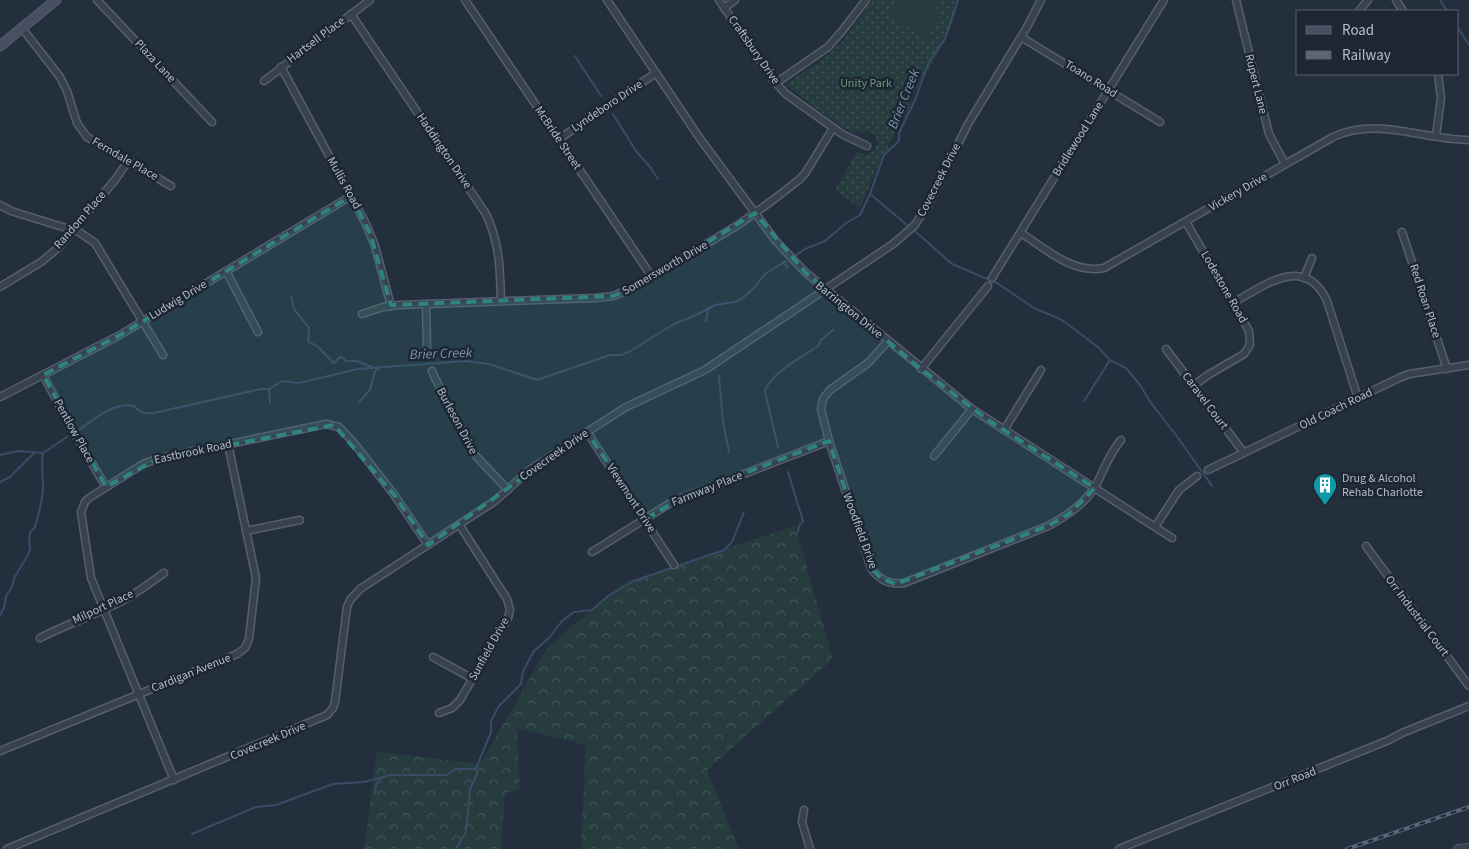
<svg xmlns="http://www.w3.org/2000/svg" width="1469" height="849" font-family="'Source Sans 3',sans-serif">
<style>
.grass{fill:url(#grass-dots)}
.forest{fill:url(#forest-crowns)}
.pitch{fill:#263c3f}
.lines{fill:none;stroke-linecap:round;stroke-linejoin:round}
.stream{stroke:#394c67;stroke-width:2}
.minor-casing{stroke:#565f6c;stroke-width:9}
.tertiary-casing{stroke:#565f6c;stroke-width:10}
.secondary-casing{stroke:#565f6c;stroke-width:11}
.minor{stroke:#38414e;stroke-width:6}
.tertiary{stroke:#38414e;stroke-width:8}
.secondary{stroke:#465061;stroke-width:9}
.rail-casing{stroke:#5a6575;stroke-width:4}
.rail{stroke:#1d2633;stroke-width:2;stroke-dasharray:5.5;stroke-linecap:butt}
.marked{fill:#308480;fill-opacity:0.2;stroke:#308480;stroke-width:4;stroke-dasharray:10 6;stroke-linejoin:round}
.labels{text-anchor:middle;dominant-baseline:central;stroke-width:5;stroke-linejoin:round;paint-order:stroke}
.street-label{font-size:12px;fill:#b4bcc9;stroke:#1d2633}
.park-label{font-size:12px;fill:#6b9a76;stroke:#1d2633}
.poi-label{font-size:12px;fill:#b4bcc9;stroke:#1d2633;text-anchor:start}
.water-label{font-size:14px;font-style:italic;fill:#7c92b1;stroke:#1d2633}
</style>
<defs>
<pattern id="grass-dots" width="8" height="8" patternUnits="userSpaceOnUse" patternTransform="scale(1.25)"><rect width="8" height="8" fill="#263c3f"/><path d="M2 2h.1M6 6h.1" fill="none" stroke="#435659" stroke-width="1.8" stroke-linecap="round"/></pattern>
<pattern id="forest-crowns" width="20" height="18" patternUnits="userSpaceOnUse" patternTransform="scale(1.25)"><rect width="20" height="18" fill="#263c3f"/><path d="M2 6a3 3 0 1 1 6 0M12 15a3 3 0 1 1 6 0" fill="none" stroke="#435659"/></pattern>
</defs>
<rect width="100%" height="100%" fill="#242f3e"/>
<path class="grass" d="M 873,0 L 958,0 C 954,33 930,65 914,94 C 910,101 910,110 907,116 C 905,119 901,121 899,124 C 895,131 894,138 888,144 L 889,150 L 881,159 L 860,208 L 835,190 L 857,152 L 867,155 C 875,151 883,142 873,134 C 866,129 858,135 850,131 C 828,118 806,101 786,84 L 819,62 L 840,44 Z"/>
<polygon class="forest" points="795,526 833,659 707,770 739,849 581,849 586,745 517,728 520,789 505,793 501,849 364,849 377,752 480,764 548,647 623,583"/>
<polygon class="pitch" points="897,0 936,0 938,20 928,39 891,16 890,12"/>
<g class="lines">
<g class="stream">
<polyline points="1440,0 1447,11"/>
<polyline points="1458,28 1469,45"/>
<polyline points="575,56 601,96"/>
<polyline points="613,114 636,151 650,167 658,179"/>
<polyline points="870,194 907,225"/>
<polyline points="916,232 952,264 997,283 1034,308 1062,320 1098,347 1110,360 1126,368 1140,385 1151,403 1176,435 1212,486"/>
<polyline points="795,256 805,249 825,241 846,223 860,215 870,194 884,155 899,141 899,133 915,100 929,62 945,39 958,0"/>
<polyline points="783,262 788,268"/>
<polyline points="291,296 294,309 309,328 308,341 318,347 334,363 340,357 343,358 346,361 357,361 372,367"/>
<polyline points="706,321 708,308"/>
<polyline points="719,376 723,422 729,452"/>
<polyline points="269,389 270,403"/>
<polyline points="1084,401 1110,360"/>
<polyline points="359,402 370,390 375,371 381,367"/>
<path d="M 78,430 C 95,420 113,401 134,406 C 140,413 145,414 154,413 L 261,389 L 269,389 L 282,381 L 299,383 L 358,369 L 466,361 L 489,364 L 537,380 L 610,355 L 621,355 L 629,352 L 674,324 L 698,314 L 715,305 L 734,302 L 740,300 L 753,289 L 765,274 L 786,261"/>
<path d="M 778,447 L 765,392 C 767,376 804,355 818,346 L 821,340 L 833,330"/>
<polyline points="0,455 18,451 43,453 67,437"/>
<polyline points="788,472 803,521 799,526 798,532"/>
<polyline points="0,482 10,477 34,453"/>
<path d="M 0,615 L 4,608 L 6,596 L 12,587 L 14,578 L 28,555 L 30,549 L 29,537 L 31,531 L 35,527 C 38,515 43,501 43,488 C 43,480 41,459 43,453"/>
<polyline points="375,793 376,785 381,779"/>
<polyline points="192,834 256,807 276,805 333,784 364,782 391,775 447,775 455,769 476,769"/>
<polyline points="456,849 466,832 470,790 477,774 476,769 479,761 491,732 491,721 499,706 521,684 523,671 534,651 549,638 562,621 574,612 592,610 608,596 634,581 724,550 732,542 744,512"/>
</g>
<g class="minor-casing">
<g id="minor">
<polyline points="97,0 212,122"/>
<polyline points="465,0 652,277"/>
<polyline points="607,0 701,140 775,240 805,272 972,409 1172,538"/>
<polyline points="719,0 774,81 786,94 842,134 867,146"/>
<polyline points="1236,0 1269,134 1285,164"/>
<polyline points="1396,0 1403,11"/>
<polyline points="724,8 735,0"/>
<polyline points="1359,11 1368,0"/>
<path d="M 351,14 L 486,214 C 500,244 500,269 501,301"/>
<polyline points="22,28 60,77 67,91 77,123 87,137 171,186"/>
<polyline points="1021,37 1160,122"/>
<polyline points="281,67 366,224 375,246 391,306"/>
<polyline points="264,81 370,0"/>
<polyline points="776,83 828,47 842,31 866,0"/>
<polyline points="1436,136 1441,98 1438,74"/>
<polyline points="559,139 656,73"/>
<polyline points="0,205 11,211 79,232 95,243 163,355"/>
<polyline points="1186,222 1249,331 1250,345 1244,354 1208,375 1193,386"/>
<polyline points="1402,232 1447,369"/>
<path d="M 1021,233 C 1046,249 1072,274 1104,268 L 1333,137 C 1377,116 1423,140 1469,140"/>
<polyline points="226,271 258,332"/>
<polyline points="992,278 1164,0"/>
<polyline points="1304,278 1312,258"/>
<polyline points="0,287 41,262 58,248 115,180 128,161"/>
<path d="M 1233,303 C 1263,286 1305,253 1327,301 L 1358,398"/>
<polyline points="426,304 427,349"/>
<polyline points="362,314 383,307 399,305 595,298 613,296 635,287 738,225 773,200 800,179 806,172 833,128"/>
<path d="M 888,341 L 868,363 L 830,390 L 823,399 L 821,409 L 829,441 L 871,568 C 879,580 890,585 904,583 L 1048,526 C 1065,517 1086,503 1096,485 C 1104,470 1109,454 1121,440"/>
<polyline points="1166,349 1244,453"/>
<polyline points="921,369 988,286"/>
<polyline points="432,371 435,378 474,454 508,490"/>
<polyline points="43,375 74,433 106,487"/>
<polyline points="0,397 120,335 351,196"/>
<polyline points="1004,430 1041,370"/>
<polyline points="587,432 674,565"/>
<polyline points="934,456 972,409"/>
<polyline points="1208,470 1399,378 1409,374 1469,365"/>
<polyline points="1155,527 1179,490 1197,476"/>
<polyline points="246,531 300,520"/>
<polyline points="1366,546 1469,686"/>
<polyline points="592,552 672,502 829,441"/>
<path d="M 40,638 C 67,624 95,615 122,601 C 137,593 150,583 164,573"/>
<polyline points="433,657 473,679"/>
<polyline points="439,713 452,708 460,700 508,618 510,610 507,599 459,524"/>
<polyline points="0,751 237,654 245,648 249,639 256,578 228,444"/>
<polyline points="174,780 91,578 81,512 85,502 89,498 143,464 157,459 326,424 339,427 354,443 395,496 428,545"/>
<polyline points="804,810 802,822 810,849"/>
<polyline points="7,849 327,715 333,708 335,702 347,607 350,600 360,589 495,501 527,472 587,432 626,407 705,370 893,244 914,226 927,207 968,124 1027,27 1041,0"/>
<polyline points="1119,849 1389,740 1402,733 1469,706"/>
</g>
</g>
<g class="tertiary-casing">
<polyline id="tertiary" points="1458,849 1469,848"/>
</g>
<g class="secondary-casing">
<polyline id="secondary" points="0,46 56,0"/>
</g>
<use href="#minor" class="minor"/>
<use href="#tertiary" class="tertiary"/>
<use href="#secondary" class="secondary"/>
<g class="rail-casing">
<polyline id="rail" points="1347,849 1469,807"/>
</g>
<use href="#rail" class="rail"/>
</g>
<path class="marked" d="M 351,196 L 370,233 L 391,305 L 613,296 L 635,287 L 755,213 L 805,272 L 921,369 L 988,420 L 1095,488 L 1069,514 L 1048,526 L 896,584 L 882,579 L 871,568 L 829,441 L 687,495 L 645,519 L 587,432 L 428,545 L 395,496 L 334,425 L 157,459 L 106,487 L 43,375 L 120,335 Z"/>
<defs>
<g id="building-pin" transform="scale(1.25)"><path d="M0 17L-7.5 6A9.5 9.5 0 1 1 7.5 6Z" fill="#0f9aa8" stroke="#1d2633"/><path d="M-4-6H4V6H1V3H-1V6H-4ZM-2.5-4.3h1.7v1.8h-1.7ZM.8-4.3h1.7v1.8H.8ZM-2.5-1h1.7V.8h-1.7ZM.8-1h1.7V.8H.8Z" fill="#fff"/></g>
</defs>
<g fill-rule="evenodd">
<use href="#building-pin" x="1325" y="485"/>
</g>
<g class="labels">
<g class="street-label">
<text transform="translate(316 40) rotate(-37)">Hartsell Place</text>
<text transform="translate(754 50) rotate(55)">Craftsbury Drive</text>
<text transform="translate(155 61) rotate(47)">Plaza Lane</text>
<text transform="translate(1091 79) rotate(32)">Toano Road</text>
<text transform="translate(1256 84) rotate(76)">Rupert Lane</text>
<text transform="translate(607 106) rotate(-34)">Lyndeboro Drive</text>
<text transform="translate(558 138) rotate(56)">McBride Street</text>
<text transform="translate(1078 139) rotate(-58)">Bridlewood Lane</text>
<text transform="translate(444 151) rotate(56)">Haddington Drive</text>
<text transform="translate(125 159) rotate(30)">Ferndale Place</text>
<text transform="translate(939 180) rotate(-63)">Covecreek Drive</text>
<text transform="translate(344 183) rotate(61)">Mullis Road</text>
<text transform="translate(1238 192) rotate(-30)">Vickery Drive</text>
<text transform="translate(80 220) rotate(-49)">Random Place</text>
<text transform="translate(665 268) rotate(-30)">Somersworth Drive</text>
<text transform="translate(1224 287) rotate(60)">Lodestone Road</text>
<text transform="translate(178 300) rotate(-31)">Ludwig Drive</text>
<text transform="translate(1425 301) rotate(72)">Red Roan Place</text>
<text transform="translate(849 310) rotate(39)">Barrington Drive</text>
<text transform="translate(1205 401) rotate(53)">Caravel Court</text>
<text transform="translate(1336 409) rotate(-26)">Old Coach Road</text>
<text transform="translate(457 421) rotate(62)">Burleson Drive</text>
<text transform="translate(74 431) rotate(61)">Pentlow Place</text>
<text transform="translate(193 452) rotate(-12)">Eastbrook Road</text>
<text transform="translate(554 455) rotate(-35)">Covecreek Drive</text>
<text transform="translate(707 489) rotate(-22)">Farmway Place</text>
<text transform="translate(631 498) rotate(57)">Viewmont Drive</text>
<text transform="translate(860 531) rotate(70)">Woodfield Drive</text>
<text transform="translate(103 607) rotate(-25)">Milport Place</text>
<text transform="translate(1417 616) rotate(53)">Orr Industrial Court</text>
<text transform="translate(489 649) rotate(-61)">Sunfield Drive</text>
<text transform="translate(191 673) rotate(-22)">Cardigan Avenue</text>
<text transform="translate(268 741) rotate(-23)">Covecreek Drive</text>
<text transform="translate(1295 779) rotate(-22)">Orr Road</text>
</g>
<g class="park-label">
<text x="866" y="83">Unity Park</text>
</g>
<g class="poi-label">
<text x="1342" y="478">Drug &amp; Alcohol<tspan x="1342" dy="14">Rehab Charlotte</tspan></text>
</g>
<g class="water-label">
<text transform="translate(904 99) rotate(-68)">Brier Creek</text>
<text transform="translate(441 354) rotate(-2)">Brier Creek</text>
</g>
</g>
<rect x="1296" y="10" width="162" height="65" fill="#1d2633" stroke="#59626f"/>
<rect x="1306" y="26" width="25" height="8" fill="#465061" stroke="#59626f"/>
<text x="1342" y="35" font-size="15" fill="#b4bcc9">Road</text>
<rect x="1306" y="51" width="25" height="8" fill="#5a6575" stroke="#59626f"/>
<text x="1342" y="60" font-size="15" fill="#b4bcc9">Railway</text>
</svg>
